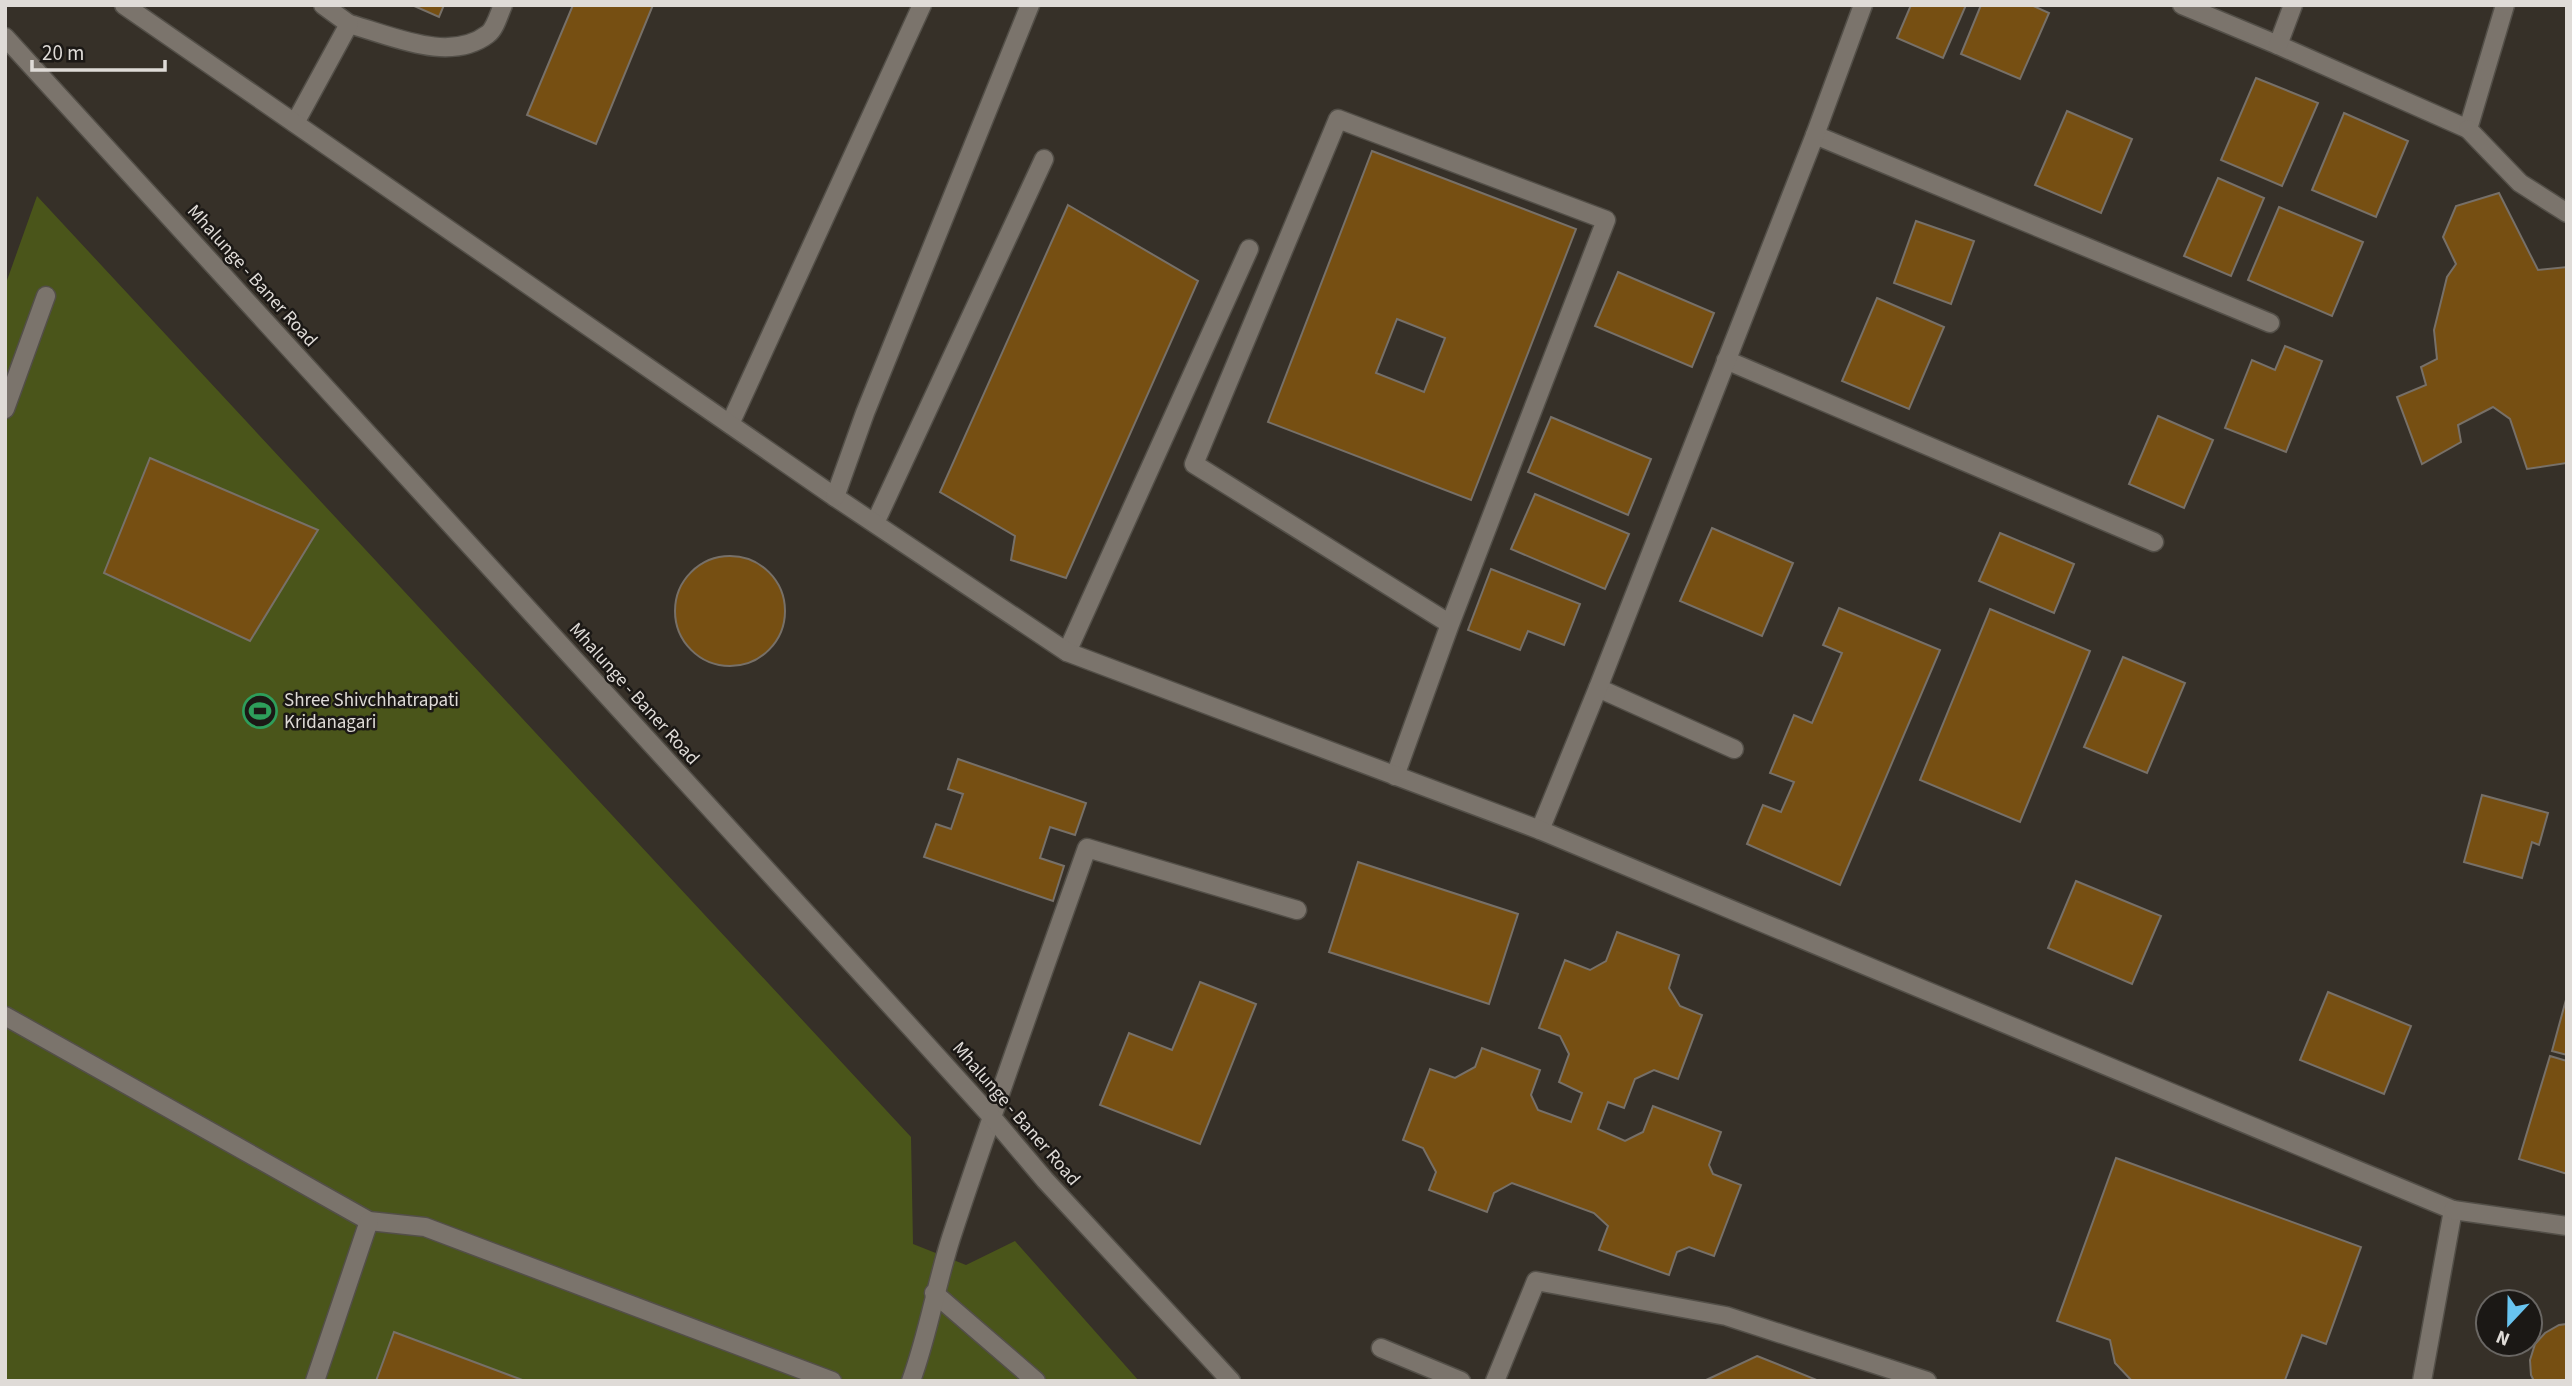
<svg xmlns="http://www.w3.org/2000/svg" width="2572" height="1386" font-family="'Source Sans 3',sans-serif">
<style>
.green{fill:#4a551a}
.building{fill:#764f12;stroke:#777068;stroke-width:2;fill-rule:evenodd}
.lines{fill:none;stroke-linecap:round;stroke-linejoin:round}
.lane-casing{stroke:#534f48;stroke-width:21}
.street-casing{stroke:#534f48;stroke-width:21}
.secondary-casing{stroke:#534f48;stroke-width:21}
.lane{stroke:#7b746c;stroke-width:18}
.street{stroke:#7b746c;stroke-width:18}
.secondary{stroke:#7b746c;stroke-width:18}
.labels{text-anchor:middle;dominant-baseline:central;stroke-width:5;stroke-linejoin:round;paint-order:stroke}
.street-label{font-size:19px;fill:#dfdbd7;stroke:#1b1815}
.poi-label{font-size:19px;fill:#dfdbd7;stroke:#1b1815;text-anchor:start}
</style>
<rect width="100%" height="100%" fill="#363028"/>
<polygon class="green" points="37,196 911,1137 913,1244 966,1265 1015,1241 1139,1381 5,1381 5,286"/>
<g class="building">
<polygon points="412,5 444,5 439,17"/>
<polygon points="573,5 653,5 596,144 527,115"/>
<polygon points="1911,5 1966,5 1943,58 1897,38"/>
<polygon points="1981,5 2031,5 2049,13 2020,79 1961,54"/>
<polygon points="2256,78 2318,103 2282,186 2221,160"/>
<polygon points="2067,111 2132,139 2101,213 2035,185"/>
<polygon points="2344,113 2408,141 2376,217 2312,190"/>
<path d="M 1372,151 L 1576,229 L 1471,500 L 1268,422 ZM 1397,319 L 1445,338 L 1424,392 L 1376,373 Z"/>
<polygon points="2218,178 2264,198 2231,276 2184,256"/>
<polygon points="2499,193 2538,270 2567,267 2567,463 2527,469 2510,419 2493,407 2458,425 2461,442 2422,464 2397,397 2426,385 2421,367 2437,359 2434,330 2447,277 2456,264 2443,237 2456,206"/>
<polygon points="1068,205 1198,281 1066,578 1011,560 1015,536 940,492"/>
<polygon points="2279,207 2363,242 2332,316 2248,280"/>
<polygon points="1916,221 1974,241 1951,304 1894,283"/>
<polygon points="1618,272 1714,313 1692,367 1595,326"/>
<polygon points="1877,298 1944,327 1909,409 1842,381"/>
<polygon points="2285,346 2322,361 2286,452 2225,428 2252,360 2275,370"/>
<polygon points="2158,416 2213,440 2184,508 2129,484"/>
<polygon points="1551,417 1651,459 1628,515 1528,472"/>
<polygon points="150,458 318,530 250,641 104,573"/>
<polygon points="1535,494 1629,534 1605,589 1511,549"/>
<polygon points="1712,528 1793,563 1762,636 1680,601"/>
<polygon points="2000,533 2074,564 2054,613 1979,581"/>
<circle cx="730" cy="611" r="55"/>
<polygon points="1491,569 1580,604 1564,645 1528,631 1520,650 1468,630"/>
<polygon points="1839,608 1940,650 1840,885 1747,844 1763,805 1781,812 1794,782 1770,773 1794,715 1812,723 1842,653 1823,645"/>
<polygon points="1990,609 2090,651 2020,822 1920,780"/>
<polygon points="2123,657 2185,683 2147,773 2084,747"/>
<polygon points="958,759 1086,803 1075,835 1050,827 1040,858 1064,866 1053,901 924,857 936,824 951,829 963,794 948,789"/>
<polygon points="2482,795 2548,813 2539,845 2532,842 2522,878 2464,862"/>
<polygon points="1358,862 1518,914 1489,1004 1329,952"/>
<polygon points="2076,881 2161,916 2132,984 2048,948"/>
<polygon points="1617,932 1679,955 1669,988 1680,1006 1702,1015 1678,1079 1654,1070 1635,1079 1624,1108 1608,1102 1598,1129 1625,1141 1643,1132 1653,1106 1721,1132 1709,1165 1713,1174 1741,1185 1714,1256 1689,1247 1677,1252 1669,1275 1599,1250 1608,1226 1594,1213 1512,1183 1494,1193 1487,1212 1429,1190 1436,1172 1423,1148 1403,1140 1430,1069 1455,1078 1475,1067 1482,1048 1540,1070 1531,1095 1538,1110 1571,1122 1582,1093 1559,1082 1569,1054 1560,1036 1539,1028 1565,960 1590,970 1606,961"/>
<polygon points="1200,982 1256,1004 1200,1144 1100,1105 1129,1033 1172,1050"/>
<polygon points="2328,992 2411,1026 2384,1094 2300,1060"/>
<polygon points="2567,996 2567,1055 2552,1051"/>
<polygon points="2550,1056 2567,1061 2567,1174 2519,1159"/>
<polygon points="2116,1158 2361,1247 2326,1344 2302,1335 2285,1380 2287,1381 2132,1381 2115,1363 2110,1340 2057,1321"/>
<polygon points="2567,1324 2567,1381 2534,1381 2531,1375 2530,1360 2535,1344 2545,1333 2559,1325"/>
<polygon points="394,1332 525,1381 376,1381"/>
<polygon points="1757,1356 1817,1380 1818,1381 1704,1381"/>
</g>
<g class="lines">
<g class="lane-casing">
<g id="lane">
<polyline points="2182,5 2278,45 2468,129 2505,5"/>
<path d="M 349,24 C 391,35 449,64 488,34 C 495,29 499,14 503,5"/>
<polyline points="2278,45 2293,5"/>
<polyline points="295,123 349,24 323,5"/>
<polyline points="2468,129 2520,183 2567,213"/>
<polyline points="1815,135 2270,323"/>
<polyline points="1726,360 2154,542"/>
<polyline points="5,409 46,296"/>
<polyline points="730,424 922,5"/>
<polyline points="875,523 1044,159"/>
<polyline points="1067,652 1249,249"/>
<polyline points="1598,688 1734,749"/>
<polyline points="1395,776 1450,624 1194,464 1338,119 1606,220 1450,624"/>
<polyline points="1540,830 1598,688 1815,135 1863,5"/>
<polyline points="5,1016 369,1221 425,1227 832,1381"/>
<polyline points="934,1293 1036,1381"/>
<polyline points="1381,1348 1461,1381"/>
<polyline points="315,1381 369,1221"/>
<path d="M 911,1381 C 928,1335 936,1285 951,1238 C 994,1107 1041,978 1087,848 L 1297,910"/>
<polyline points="1495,1381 1536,1281 1726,1316 1927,1381"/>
</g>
</g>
<g class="street-casing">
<g id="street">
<polyline points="124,5 835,497 1067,652 1540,830 2453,1210 2422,1381"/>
<polyline points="835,497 865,413 1030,5"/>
<polyline points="2453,1210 2567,1226"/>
</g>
</g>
<g class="secondary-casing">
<polyline id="secondary" points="5,37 913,1030 991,1116 1045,1180 1231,1381"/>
</g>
<use href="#lane" class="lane"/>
<use href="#street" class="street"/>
<use href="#secondary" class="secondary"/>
</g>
<defs>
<g id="stadium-ring" transform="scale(1.75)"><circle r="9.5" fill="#1b1815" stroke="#2e9e5b" stroke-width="1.5"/><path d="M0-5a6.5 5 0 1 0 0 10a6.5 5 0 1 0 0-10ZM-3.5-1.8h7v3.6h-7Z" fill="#2e9e5b"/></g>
</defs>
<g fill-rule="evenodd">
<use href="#stadium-ring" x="260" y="711"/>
</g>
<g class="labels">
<g class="street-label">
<text transform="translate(252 276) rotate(48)">Mhalunge - Baner Road</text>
<text transform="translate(634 694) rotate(48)">Mhalunge - Baner Road</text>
<text transform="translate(1016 1114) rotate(49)">Mhalunge - Baner Road</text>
</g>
<g class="poi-label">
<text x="284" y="700">Shree Shivchhatrapati<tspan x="284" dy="22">Kridanagari</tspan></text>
</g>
</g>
<rect width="2572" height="1386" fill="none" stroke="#dfdbd7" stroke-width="14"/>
<g transform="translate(2509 1323) rotate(202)"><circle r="33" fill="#1b1815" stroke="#696663" stroke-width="2"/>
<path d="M0-5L12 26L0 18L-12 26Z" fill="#68c4f0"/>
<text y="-10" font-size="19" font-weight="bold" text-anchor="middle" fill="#dfdbd7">N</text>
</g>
<path d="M32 60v10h133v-10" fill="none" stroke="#dfdbd7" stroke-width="3.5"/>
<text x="42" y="60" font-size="21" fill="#dfdbd7" stroke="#1b1815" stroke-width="5" paint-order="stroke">20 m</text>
</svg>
